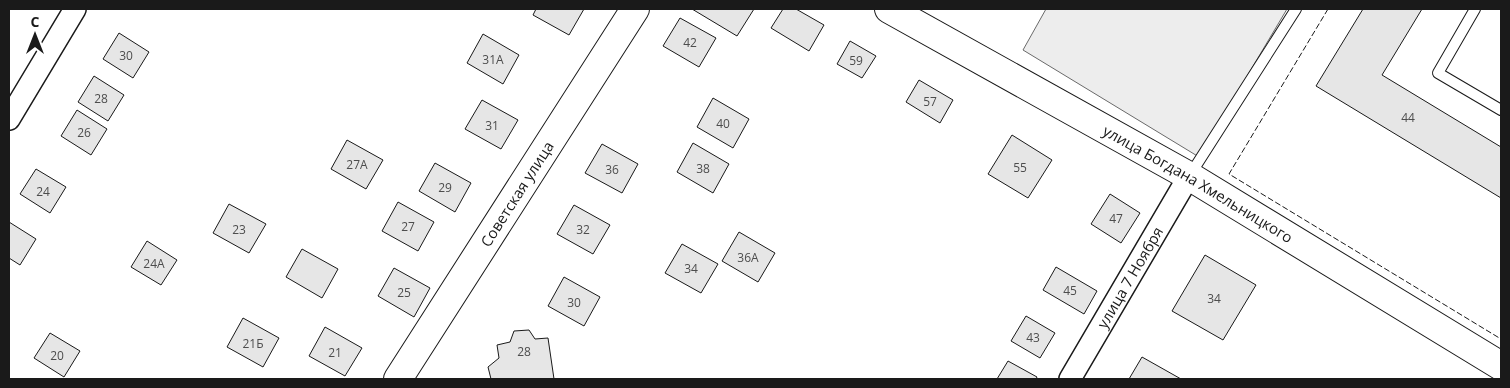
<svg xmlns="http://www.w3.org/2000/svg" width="1510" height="388" font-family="'Open Sans',sans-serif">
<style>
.built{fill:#ededed;stroke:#6a6a6a}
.building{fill:#e6e6e6;stroke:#1a1a1a}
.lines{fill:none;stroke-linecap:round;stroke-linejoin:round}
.lane-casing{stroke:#1a1a1a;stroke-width:12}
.street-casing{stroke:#1a1a1a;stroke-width:24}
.secondary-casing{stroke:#1a1a1a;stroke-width:30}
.lane{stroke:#fff;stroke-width:10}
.street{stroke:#fff;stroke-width:21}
.secondary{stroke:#fff;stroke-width:28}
.fence{stroke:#1a1a1a;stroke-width:1;stroke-dasharray:6 2.5;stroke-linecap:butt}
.labels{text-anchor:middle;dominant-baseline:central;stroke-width:4;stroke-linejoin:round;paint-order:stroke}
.number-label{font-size:12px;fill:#4d4d4d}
.street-label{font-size:15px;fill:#1a1a1a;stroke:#fff}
</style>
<rect width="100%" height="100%" fill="#fff"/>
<polygon class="built" points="1046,9 1287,9 1199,157 1023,50"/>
<g class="building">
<polygon points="536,9 584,9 569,35 533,15"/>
<polygon points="692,9 754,9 737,36"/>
<polygon points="783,9 796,9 824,25 809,51 771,28"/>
<polygon points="1363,9 1422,9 1382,75 1501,147 1501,198 1316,86"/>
<polygon points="680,18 716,38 699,67 663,46"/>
<polygon points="119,33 149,52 133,78 103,59"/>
<polygon points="483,34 519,55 503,84 467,63"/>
<polygon points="850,41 876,56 862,78 837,64"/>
<polygon points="94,76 124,95 108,121 78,102"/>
<polygon points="919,80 953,100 940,123 906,102"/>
<polygon points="713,98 749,119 733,148 697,127"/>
<polygon points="482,100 518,120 501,149 465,129"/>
<polygon points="77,110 107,129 91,155 61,136"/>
<polygon points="1012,135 1052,160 1028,198 988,174"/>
<polygon points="347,140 383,160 366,189 331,169"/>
<polygon points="693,143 729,164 713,193 677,172"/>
<polygon points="602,144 638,164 622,193 585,173"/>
<polygon points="435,163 471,183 455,212 419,191"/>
<polygon points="36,169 66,187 50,213 20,194"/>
<polygon points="1110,194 1140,213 1121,243 1091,224"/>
<polygon points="398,202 434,222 418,251 382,231"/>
<polygon points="229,204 266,224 249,253 213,233"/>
<polygon points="574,205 610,225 593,254 557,234"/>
<polygon points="9,222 36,239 20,265 9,258"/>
<polygon points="739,232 775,253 758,282 722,261"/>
<polygon points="147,241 177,260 161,285 131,267"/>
<polygon points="682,244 718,264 701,293 665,273"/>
<polygon points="302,249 338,269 322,298 286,277"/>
<polygon points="1205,255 1256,285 1223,340 1172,311"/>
<polygon points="1056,267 1097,291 1084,314 1043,290"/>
<polygon points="394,268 430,288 414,317 378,296"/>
<polygon points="564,277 600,297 584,326 548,306"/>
<polygon points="1026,316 1055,333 1040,358 1011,341"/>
<polygon points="243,318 279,338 263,367 227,347"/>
<polygon points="325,327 362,348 345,376 309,356"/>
<polygon points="529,330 535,339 548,338 554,379 491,379 488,367 499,358 497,345 510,342 514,331"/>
<polygon points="50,333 80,351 64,377 34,358"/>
<polygon points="1142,357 1181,379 1129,379"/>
<polygon points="1008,361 1037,377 1036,379 997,379"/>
</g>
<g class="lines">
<g class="lane-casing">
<g id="lane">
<polyline points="1475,9 1438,73 1501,110"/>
<polyline points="1190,175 1296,9"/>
</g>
</g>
<g class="street-casing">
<g id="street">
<polyline points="9,119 75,9"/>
<path id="s1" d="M 1070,379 L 1189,176"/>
</g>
</g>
<g class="secondary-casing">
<g id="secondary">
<path id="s2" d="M 889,9 L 1189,176 L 1501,366"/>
<path id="s3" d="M 398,379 L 635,9"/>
</g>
</g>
<use href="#lane" class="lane"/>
<use href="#street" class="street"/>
<use href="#secondary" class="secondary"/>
<polyline class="fence" points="1328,9 1229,174 1501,339"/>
</g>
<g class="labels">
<g class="number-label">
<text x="690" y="42">42</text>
<text x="126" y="55">30</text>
<text x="493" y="59">31А</text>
<text x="856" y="60">59</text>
<text x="101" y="98">28</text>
<text x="930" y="101">57</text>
<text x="1408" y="117">44</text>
<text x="723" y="123">40</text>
<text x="492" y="125">31</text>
<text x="84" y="132">26</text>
<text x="357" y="164">27А</text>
<text x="1020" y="167">55</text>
<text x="703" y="168">38</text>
<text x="612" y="169">36</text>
<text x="445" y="187">29</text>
<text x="43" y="191">24</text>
<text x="1116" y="218">47</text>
<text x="408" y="226">27</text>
<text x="239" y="229">23</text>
<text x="583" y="229">32</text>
<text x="748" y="257">36А</text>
<text x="154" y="263">24А</text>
<text x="691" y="268">34</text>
<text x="1070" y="290">45</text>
<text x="404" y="292">25</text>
<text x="1214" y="298">34</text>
<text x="574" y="302">30</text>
<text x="1033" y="337">43</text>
<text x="253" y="343">21Б</text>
<text x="524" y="351">28</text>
<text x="335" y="352">21</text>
<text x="57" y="355">20</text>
</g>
<g class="street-label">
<text stroke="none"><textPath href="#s2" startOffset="355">улица Богдана Хмельницкого</textPath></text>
<text stroke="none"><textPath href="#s3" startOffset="220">Советская улица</textPath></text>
<text stroke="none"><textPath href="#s1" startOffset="118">улица 7 Ноября</textPath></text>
</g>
</g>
<rect width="1510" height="388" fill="none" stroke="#1a1a1a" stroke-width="20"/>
<g transform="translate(35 35)" stroke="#ffffff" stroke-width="4" paint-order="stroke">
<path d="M0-4L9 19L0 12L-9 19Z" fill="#1a1a1a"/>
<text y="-8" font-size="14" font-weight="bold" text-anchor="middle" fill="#1a1a1a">С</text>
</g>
</svg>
